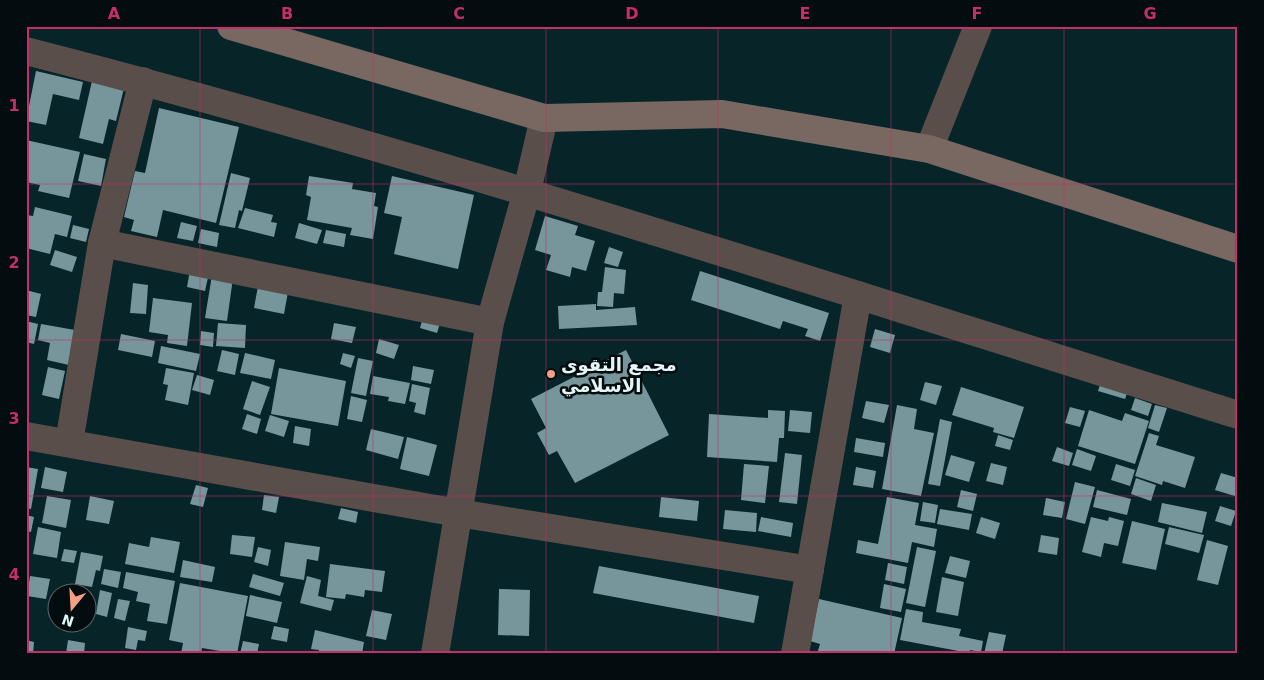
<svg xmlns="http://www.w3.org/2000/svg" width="1264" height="680" font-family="'DejaVu Sans','Noto Sans Arabic',sans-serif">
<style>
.building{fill:#77969c}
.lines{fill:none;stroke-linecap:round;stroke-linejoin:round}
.street{stroke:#594e4a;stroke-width:28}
.secondary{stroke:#796862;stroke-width:28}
.grid{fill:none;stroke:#c62e6b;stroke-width:1;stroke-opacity:0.55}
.poi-dot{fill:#f39f85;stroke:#030c0e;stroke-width:2}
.labels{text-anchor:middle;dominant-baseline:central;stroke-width:5;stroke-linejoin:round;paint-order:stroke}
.poi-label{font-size:18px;font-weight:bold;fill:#e5f5f8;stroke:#030c0e;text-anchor:start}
.neatline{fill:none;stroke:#c62e6b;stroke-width:2}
.grid-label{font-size:16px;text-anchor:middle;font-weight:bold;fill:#c62e6b}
</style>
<rect width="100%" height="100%" fill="#072429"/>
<g class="building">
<polygon points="36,71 83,82 79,100 53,94 46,125 26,121"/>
<polygon points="92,81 124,88 116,121 109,119 103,144 79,138"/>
<polygon points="159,108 239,127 216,223 163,210 157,237 131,231 134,220 124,217 135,171 145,173"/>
<polygon points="26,140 80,152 69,198 38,191 40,185 26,182"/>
<polygon points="84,154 106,159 101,186 78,181"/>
<polygon points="231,173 250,178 242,211 239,210 235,228 219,225"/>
<polygon points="309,176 353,183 352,189 376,193 374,206 378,207 373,239 350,235 352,228 307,220 311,197 306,195"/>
<polygon points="392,176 474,195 458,269 394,254 402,217 384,213"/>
<polygon points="35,207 72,216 67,237 55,234 50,254 26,248 29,231 26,230 26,215 33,216"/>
<polygon points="245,208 273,215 271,222 277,223 274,237 238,228"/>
<polygon points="545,216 578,226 575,235 595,241 586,271 572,267 570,277 546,270 551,255 535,250"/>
<polygon points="181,222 197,226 193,241 177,238"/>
<polygon points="299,223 322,230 317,244 295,238"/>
<polygon points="73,225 89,229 86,242 70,238"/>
<polygon points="201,229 219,233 217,247 198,243"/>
<polygon points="326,230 346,234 344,247 323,243"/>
<polygon points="609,247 623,252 618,267 604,263"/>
<polygon points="55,250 77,257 72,272 50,265"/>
<polygon points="605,267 626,270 624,294 614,293 613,307 597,306 598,292 602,292"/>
<polygon points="190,270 209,273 205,291 187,287"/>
<polygon points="700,271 829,313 820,341 805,336 808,329 783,321 780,329 691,300"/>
<polygon points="212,275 233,278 227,321 205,318"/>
<polygon points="133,283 148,285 146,314 130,313"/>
<polygon points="258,286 288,292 284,314 254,308"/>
<polygon points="26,290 41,294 36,317 26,315"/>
<polygon points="153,298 192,303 187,346 167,343 168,335 149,332"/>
<polygon points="596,304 596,310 635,307 637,325 559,329 558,306"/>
<polygon points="424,314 441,320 437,333 420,328"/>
<polygon points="26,321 38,324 34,344 26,342"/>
<polygon points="218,323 246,325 245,348 216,346"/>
<polygon points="334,323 356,327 352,343 331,339"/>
<polygon points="41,324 75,330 69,365 47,360 50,343 38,340"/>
<polygon points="875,329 895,335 890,353 870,347"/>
<polygon points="201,331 214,333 213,347 200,345"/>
<polygon points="121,334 155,341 152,357 118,350"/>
<polygon points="379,339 399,345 394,359 376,353"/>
<polygon points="161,346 200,354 196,371 158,363"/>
<polygon points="222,350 239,354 235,375 217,371"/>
<polygon points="626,350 669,435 575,483 557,451 549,455 537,433 546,428 531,399"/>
<polygon points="245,353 275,360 271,379 240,373"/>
<polygon points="343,353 355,356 351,368 340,364"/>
<polygon points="358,358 373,361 366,396 351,393"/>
<polygon points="413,366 434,370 431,384 411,380"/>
<polygon points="48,367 65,371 59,399 42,395"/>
<polygon points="166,368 194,373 188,405 165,400 168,385 163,384"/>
<polygon points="279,368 346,381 338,426 271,414"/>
<polygon points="197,375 214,380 210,395 192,390"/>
<polygon points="373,376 410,383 405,404 388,401 389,397 370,394"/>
<polygon points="1103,376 1130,385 1125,399 1098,391"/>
<polygon points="252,381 270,387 260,415 243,409"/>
<polygon points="925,382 942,386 936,405 920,400"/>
<polygon points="412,384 430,388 425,415 414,412 416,403 409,401"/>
<polygon points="961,387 1024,407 1014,438 993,432 994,428 952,415"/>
<polygon points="351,396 367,400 362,422 347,419"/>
<polygon points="1135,398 1152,404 1148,416 1131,410"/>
<polygon points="866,401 889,405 884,423 862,418"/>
<polygon points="897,405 917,409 914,429 934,433 921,496 882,489"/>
<polygon points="1155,405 1167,408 1159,432 1148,428"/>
<polygon points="1070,407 1085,411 1080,427 1065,423"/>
<polygon points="768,410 785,411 784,438 779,438 777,462 707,457 709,414 768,418"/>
<polygon points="790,410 812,412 810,433 788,431"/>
<polygon points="1089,410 1122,421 1125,413 1149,421 1135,464 1078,446"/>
<polygon points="247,414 261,419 257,434 242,429"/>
<polygon points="270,415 289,421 284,437 265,431"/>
<polygon points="940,419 952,422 940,486 928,484"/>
<polygon points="295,426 311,429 309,446 293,443"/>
<polygon points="371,429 404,437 398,459 366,450"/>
<polygon points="1149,433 1159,436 1156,445 1195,457 1185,488 1163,481 1162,485 1135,476"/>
<polygon points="998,435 1013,440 1010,450 995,446"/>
<polygon points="407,437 437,445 429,476 400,469"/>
<polygon points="856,438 885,443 883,457 854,452"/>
<polygon points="1057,447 1073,453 1069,466 1052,461"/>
<polygon points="1077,449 1096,456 1091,471 1072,465"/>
<polygon points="785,453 802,455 797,504 779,502"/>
<polygon points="951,455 975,462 969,482 945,475"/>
<polygon points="991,463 1007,467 1003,485 986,481"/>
<polygon points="744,464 769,466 765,503 741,500"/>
<polygon points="1116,464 1135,470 1130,486 1111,480"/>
<polygon points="26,467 38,469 31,509 26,508"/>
<polygon points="45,467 67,472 63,492 41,488"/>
<polygon points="856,467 876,471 873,488 853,485"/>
<polygon points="1221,473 1238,478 1238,497 1215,490"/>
<polygon points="1136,478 1156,485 1151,501 1131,494"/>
<polygon points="1075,482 1095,487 1085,524 1066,519"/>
<polygon points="196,485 208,488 203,507 190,504"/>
<polygon points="961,490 977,494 973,511 957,507"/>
<polygon points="1097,490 1131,499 1127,515 1093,507"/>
<polygon points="264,495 279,497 276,513 262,510"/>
<polygon points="47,496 71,500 66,528 42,523"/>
<polygon points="90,496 114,501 109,524 86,520"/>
<polygon points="661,497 699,501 697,521 659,517"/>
<polygon points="887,497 919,503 915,525 937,529 934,547 912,542 908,563 856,553 858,540 878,544"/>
<polygon points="1046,498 1065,502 1062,518 1043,515"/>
<polygon points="923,502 938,505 935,523 920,521"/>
<polygon points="1162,503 1207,512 1202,533 1158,522"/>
<polygon points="1220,506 1236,511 1231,526 1215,521"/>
<polygon points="341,508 358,512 356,523 338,519"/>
<polygon points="940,509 972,514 969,530 937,524"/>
<polygon points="725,510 757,513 756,532 723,529"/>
<polygon points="26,515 34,517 31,532 26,531"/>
<polygon points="761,517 793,523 791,537 758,531"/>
<polygon points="981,517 1000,523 995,539 976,533"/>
<polygon points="1091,517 1108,521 1109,517 1124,521 1118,546 1104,543 1101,557 1082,552"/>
<polygon points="1132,521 1165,529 1156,570 1122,563"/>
<polygon points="38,527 61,532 57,558 33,554"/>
<polygon points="1169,527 1204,535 1199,553 1165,544"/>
<polygon points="232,535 255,537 252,557 230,554"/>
<polygon points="1041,535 1059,538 1057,555 1038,552"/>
<polygon points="151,537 180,542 174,573 125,564 129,543 149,547"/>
<polygon points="1207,540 1228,546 1218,585 1197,580"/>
<polygon points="285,542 320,547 318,561 307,559 304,580 280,576"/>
<polygon points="258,547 271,550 268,566 254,562"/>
<polygon points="917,547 936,551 925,607 906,603"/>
<polygon points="64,549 77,551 74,563 61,561"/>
<polygon points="81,552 103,556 100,571 96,570 92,587 75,584"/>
<polygon points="950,556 970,561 966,578 945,573"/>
<polygon points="183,560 215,567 212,582 180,577"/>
<polygon points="888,563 907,567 904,584 885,580"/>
<polygon points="330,564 385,571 382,592 365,590 364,597 346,594 345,599 326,597"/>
<polygon points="599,566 759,596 754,623 593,593"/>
<polygon points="104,569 121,572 118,588 101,584"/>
<polygon points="126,572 175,581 167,624 147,621 150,604 136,601 138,592 123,588"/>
<polygon points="253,574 284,583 280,596 249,587"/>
<polygon points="30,576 50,579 46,599 27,596"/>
<polygon points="307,576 321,580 318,596 334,600 331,611 300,603"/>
<polygon points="942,577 964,582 958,616 936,612"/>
<polygon points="180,583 248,596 237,654 202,648 201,654 181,654 183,643 169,640"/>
<polygon points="884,584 906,589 901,612 880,608"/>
<polygon points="499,589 530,590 529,636 498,635"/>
<polygon points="100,590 112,593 107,617 96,614"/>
<polygon points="250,595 282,602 277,623 246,616"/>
<polygon points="118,599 130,601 125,621 114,618"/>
<polygon points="819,599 902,618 894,654 817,654 820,644 810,641"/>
<polygon points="906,609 923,612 922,622 961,629 959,636 983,641 981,652 970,650 969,653 900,640"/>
<polygon points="372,610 392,614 386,640 366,636"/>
<polygon points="274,626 289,629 287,642 271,639"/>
<polygon points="128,627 147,631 145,641 138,640 136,650 125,648"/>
<polygon points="315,630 364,642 362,654 319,654 319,650 311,649"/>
<polygon points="989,632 1006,635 1002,654 984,654"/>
<polygon points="26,640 34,642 33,654 26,654"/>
<polygon points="68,640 85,643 84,654 66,654"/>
<polygon points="243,641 259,644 257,654 240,654"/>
</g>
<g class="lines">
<g class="street">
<path d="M 26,51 C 435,156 835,289 1238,415"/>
<polyline points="929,149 978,26"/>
<polyline points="102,243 490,322"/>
<polyline points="26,436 458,513 810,570"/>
<polyline points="69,443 102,243 143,81"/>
<polyline points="435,654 490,322 527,191 544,118"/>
<polyline points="795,654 858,295"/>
</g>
<polyline class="secondary" points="231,26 544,118 722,114 929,149 1238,249"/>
</g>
<path class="grid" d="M 200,26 L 200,654M 373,26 L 373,654M 546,26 L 546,654M 718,26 L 718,654M 891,26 L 891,654M 1064,26 L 1064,654M 26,184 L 1238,184M 26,340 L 1238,340M 26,496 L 1238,496"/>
<circle class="poi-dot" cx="551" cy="374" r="5"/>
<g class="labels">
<g class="poi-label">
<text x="561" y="364">مجمع التقوى<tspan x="561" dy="21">الاسلامي</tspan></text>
</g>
</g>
<rect width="1264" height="680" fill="none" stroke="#030c0e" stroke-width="55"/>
<g transform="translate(72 608) rotate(198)"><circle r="24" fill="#030c0e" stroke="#5d696c"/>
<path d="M0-4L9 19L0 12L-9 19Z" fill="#f39f85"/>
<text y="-8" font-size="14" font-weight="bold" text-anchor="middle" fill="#e5f5f8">N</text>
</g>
<rect x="28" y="28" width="1208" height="624" class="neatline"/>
<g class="grid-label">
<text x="114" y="19">A</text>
<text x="287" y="19">B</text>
<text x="459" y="19">C</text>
<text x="632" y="19">D</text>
<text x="805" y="19">E</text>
<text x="977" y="19">F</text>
<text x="1150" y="19">G</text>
<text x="14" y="111">1</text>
<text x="14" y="268">2</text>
<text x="14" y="424">3</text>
<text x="14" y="580">4</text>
</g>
</svg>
